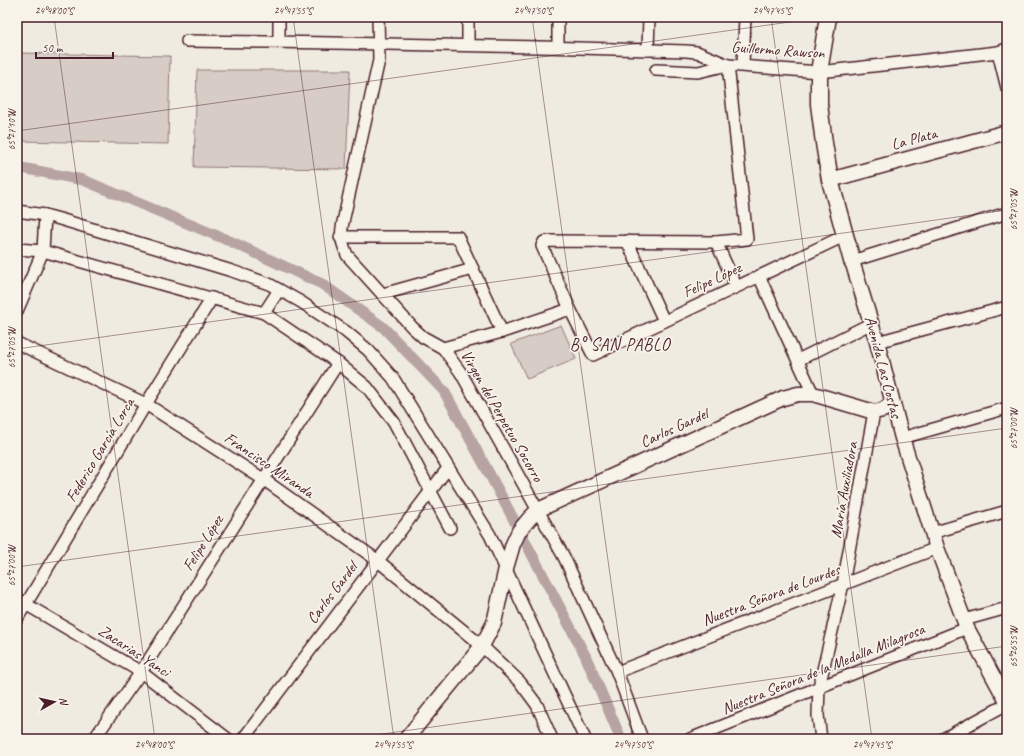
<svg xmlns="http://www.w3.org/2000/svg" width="1024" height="756" font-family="Caveat,sans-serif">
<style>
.pitch{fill:#d8cdc6;stroke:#917678}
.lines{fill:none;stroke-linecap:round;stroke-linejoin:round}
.canal{stroke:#b7a4a2;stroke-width:11}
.minor-casing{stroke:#4a1f2b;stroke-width:14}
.tertiary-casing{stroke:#4a1f2b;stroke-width:17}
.secondary-casing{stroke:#4a1f2b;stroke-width:19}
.minor{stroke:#f7f3e8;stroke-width:11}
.tertiary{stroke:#f7f3e8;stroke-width:14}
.secondary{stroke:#f7f3e8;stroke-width:16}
.ticks{fill:none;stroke:#4a1f2b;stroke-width:1;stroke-opacity:0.45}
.labels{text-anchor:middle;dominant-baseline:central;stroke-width:3.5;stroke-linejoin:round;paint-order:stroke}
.street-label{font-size:16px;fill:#4a1f2b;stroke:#f7f3e8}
.neighbourhood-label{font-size:17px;letter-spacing:1px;fill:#4a1f2b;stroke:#f7f3e8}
.neatline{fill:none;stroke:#4a1f2b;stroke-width:1.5}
.ticks-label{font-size:10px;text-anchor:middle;fill:#4a1f2b}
</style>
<rect width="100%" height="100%" fill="#f0ebe0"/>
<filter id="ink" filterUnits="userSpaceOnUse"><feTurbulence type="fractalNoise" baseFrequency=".025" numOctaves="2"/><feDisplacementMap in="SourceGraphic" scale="8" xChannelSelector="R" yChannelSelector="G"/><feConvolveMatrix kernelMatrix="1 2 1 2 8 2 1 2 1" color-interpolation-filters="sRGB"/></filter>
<g filter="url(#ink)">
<g class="pitch">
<polygon points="17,53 170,56 168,144 17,141"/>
<polygon points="197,70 350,70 346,169 194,167"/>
<polygon points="561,325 576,359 527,379 511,344"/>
</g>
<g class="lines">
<polyline class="canal" points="17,167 83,180 232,242 322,284 383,327 444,391 497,488 585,655 621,739"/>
<g class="minor-casing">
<g id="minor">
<polyline points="279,17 279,42"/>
<path d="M 378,17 L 379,60 L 343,222 C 340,237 341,240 347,255 L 412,327 L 423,337 L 443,348 L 461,373 L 564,557 L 617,672 L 642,739"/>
<path d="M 187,41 C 354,43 520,46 686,51 L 697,52 L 728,65 L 819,72 L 998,52 L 1007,49"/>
<polyline points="468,45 468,17"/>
<polyline points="558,47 558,17"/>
<polyline points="648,50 649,17"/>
<polyline points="998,52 1007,88"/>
<polyline points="743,65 745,17"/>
<polyline points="656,70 698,72 728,65 747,239 716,242 551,241 544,242 542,246 570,309 593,355 844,236"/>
<polyline points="17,211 45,215 63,220 232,271 269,284 301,302 345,331 368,350 393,378 490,535 585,739"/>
<polyline points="340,237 458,237 502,332"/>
<polyline points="627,241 664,321"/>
<polyline points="716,242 736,286"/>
<polyline points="17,249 43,251 264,313 338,363 367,387 394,422 450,528"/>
<polyline points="852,261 1007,213"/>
<polyline points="759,276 813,394"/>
<polyline points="383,294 473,269"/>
<polyline points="17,311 43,251 45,215"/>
<polyline points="264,313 279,290"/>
<polyline points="877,342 1007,307"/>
<polyline points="17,343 146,404 263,479 377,560 482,646 520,682 537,705 552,739"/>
<polyline points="443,348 502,332 570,309"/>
<polyline points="798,360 872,323"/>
<polyline points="902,438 1007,408"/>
<polyline points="932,533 1007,511"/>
<polyline points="17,599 141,672 228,739"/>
<polyline points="17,619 146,404 212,298"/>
<polyline points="964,620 1007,608"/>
<polyline points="617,672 937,548"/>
<polyline points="94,739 141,672 338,363"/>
<polyline points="243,739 448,468"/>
<polyline points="690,739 967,628"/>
<polyline points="821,739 818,715 819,687 843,584 874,412"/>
<polyline points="943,739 1007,704"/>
</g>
</g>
<g class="tertiary-casing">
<g id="tertiary">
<polyline points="830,180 1007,132"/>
<polyline points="852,261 877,342 902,438 937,548 967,628 1007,702"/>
<polyline points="406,739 482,646 494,623 506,568 513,544 519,531 529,519 538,510 783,398 798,394 813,394 874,412 883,410 892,403"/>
</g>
</g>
<g class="secondary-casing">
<polyline id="secondary" points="828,17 819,72 819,104 824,143 830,180 852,261"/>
</g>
<use href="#minor" class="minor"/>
<use href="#tertiary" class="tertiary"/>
<use href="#secondary" class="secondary"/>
</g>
</g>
<path class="ticks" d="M 54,17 L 155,739M 293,17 L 394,739M 532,17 L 633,739M 771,17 L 872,739M 17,131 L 825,17M 17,349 L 1007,210M 17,567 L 1007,428M 347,739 L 1007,646"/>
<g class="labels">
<g class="street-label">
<text transform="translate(778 50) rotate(4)">Guillermo Rawson</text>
<text transform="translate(914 139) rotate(-15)">La Plata</text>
<text transform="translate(712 280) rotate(-25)">Felipe López</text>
<text transform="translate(883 367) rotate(75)">Avenida Las Costas</text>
<text transform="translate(502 416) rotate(60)">Virgen del Perpetuo Socorro</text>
<text transform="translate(674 428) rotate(-25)">Carlos Gardel</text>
<text transform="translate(100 450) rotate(-59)">Federico García Lorca</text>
<text transform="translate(269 465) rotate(34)">Francisco Miranda</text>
<text transform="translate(844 490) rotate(-80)">María Auxiliadora</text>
<text transform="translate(203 543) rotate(-58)">Felipe López</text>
<text transform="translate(332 593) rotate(-53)">Carlos Gardel</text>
<text transform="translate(771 595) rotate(-21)">Nuestra Señora de Lourdes</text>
<text transform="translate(134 651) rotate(33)">Zacarias Yanci</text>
<text transform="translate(823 669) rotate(-22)">Nuestra Señora de la Medalla Milagrosa</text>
</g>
<g class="neighbourhood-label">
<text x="620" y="344">B° SAN PABLO</text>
</g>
</g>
<rect width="1024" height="756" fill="none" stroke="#f7f3e8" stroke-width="44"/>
<g transform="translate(54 702) rotate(82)" stroke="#f7f3e8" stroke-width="3" paint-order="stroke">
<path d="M0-3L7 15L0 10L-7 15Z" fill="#4a1f2b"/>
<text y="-6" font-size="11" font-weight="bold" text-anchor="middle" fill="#4a1f2b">N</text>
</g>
<path d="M36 52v6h77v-6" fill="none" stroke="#4a1f2b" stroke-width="2"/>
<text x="42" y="52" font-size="12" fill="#4a1f2b" stroke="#f7f3e8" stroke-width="3" paint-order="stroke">50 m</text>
<rect x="22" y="22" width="980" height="712" class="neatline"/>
<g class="ticks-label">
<text x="54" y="14">24°48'00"S</text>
<text x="293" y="14">24°47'55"S</text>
<text x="533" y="14">24°47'50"S</text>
<text x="772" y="14">24°47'45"S</text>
<text transform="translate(11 130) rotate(-90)" y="4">65°27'10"W</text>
<text transform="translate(1013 210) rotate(-90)" y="4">65°27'05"W</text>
<text transform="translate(11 348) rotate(-90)" y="4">65°27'05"W</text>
<text transform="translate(1013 429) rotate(-90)" y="4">65°27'00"W</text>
<text transform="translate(11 566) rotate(-90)" y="4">65°27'00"W</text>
<text transform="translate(1013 647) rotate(-90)" y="4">65°26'55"W</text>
<text x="154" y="748">24°48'00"S</text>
<text x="393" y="748">24°47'55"S</text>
<text x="633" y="748">24°47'50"S</text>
<text x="872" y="748">24°47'45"S</text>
</g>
</svg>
